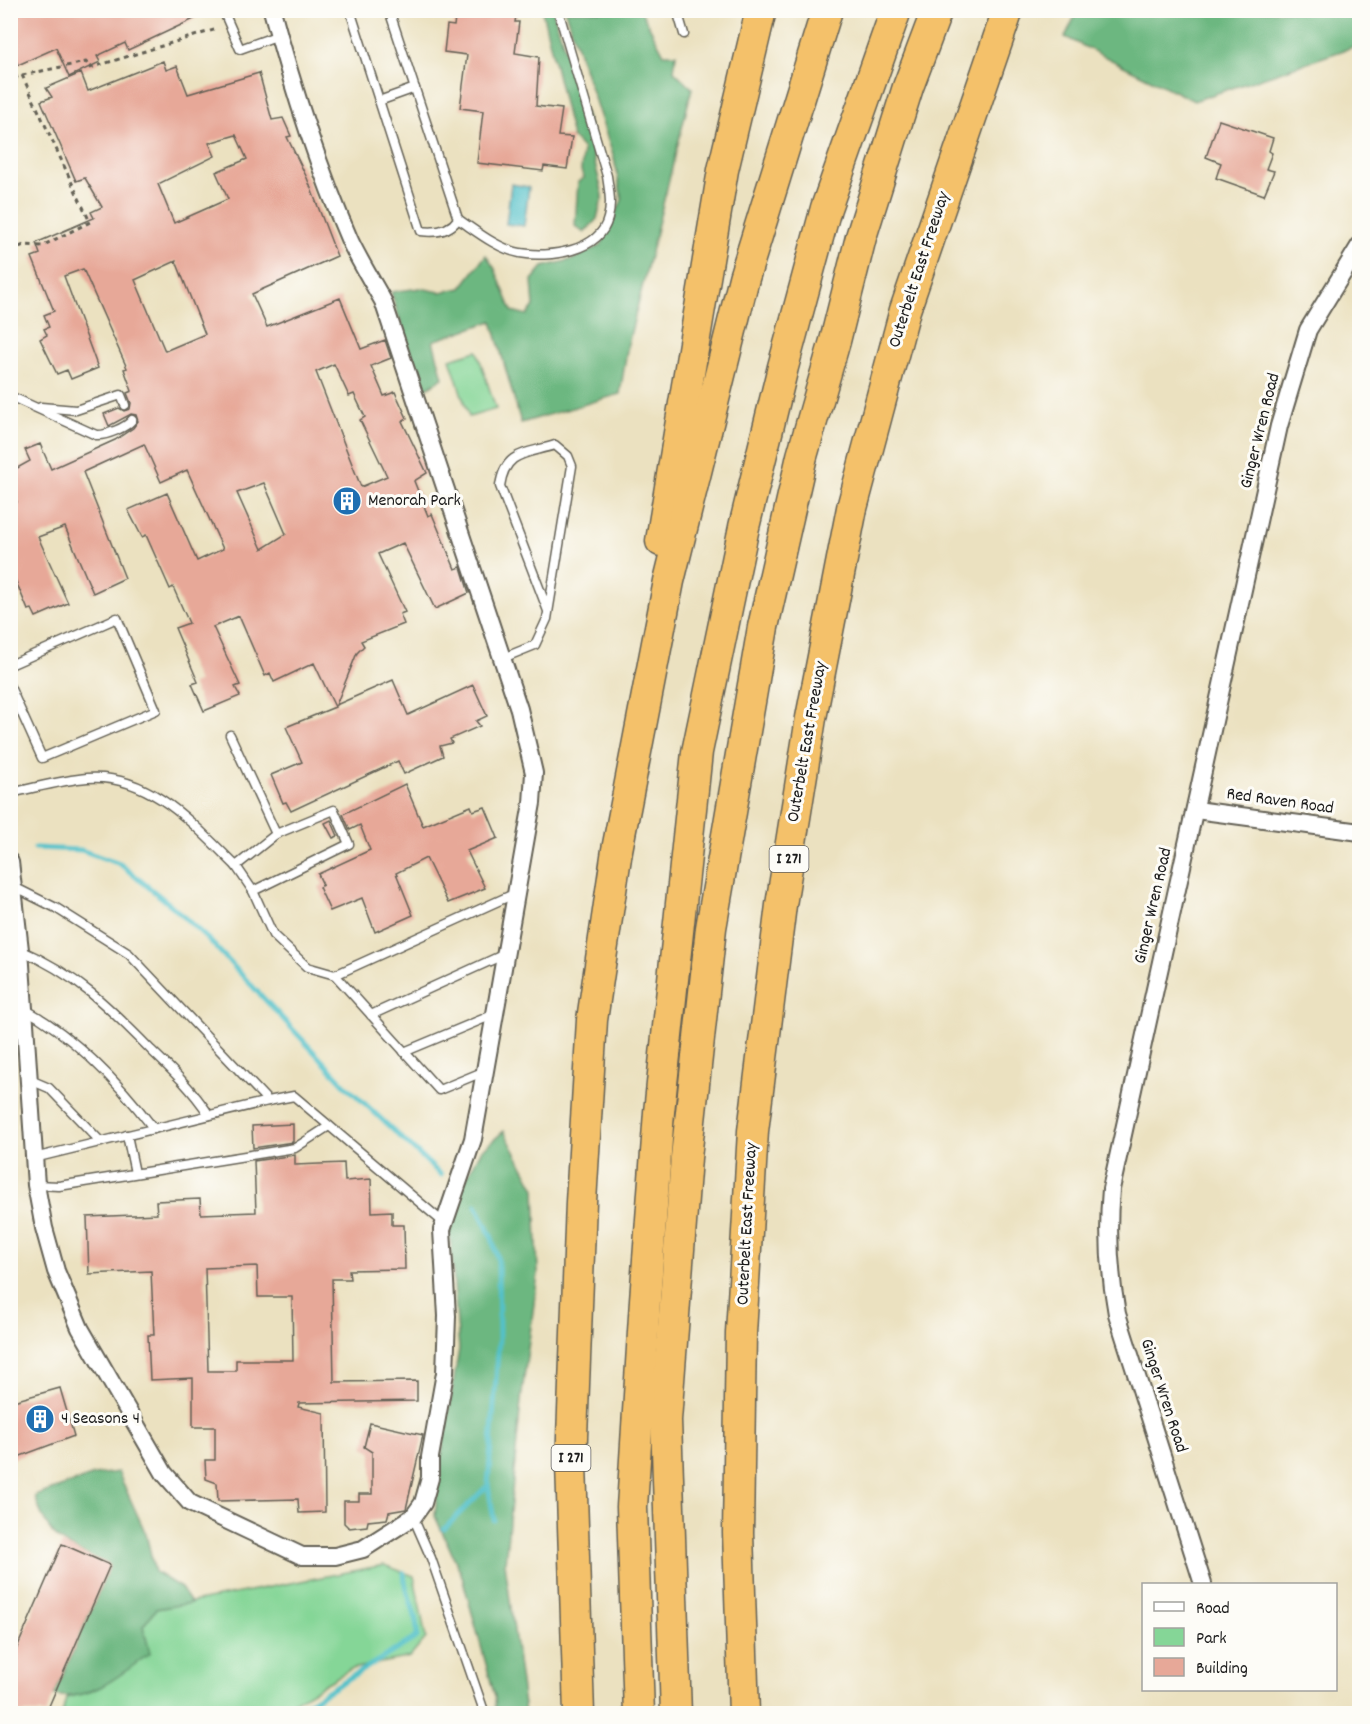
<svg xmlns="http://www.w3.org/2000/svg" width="1370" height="1724" font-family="Dekko,sans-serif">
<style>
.green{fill:#85d697;stroke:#50795a;stroke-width:1.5}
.forest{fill:#6cb780;stroke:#446a4e;stroke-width:1.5}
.water{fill:#53c1c9;stroke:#386e72;stroke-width:1.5}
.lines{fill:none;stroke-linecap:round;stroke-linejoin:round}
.stream{stroke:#53c1c9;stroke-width:5}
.building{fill:#e7a898;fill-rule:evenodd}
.lane-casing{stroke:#646155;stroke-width:11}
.street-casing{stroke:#646155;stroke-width:20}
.highway-casing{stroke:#646155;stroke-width:33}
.path{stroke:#646155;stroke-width:3;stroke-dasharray:4.5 4.5;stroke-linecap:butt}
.lane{stroke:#fff;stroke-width:8}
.street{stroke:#fff;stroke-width:16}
.highway{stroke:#f4c16a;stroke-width:30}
.labels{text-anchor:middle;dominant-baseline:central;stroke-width:6;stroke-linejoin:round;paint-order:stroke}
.shield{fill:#fdfcf7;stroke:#605f5e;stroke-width:1.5}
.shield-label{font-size:16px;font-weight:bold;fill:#1c1c1c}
.street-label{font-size:18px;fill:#1c1c1c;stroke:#fdfcf7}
.poi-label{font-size:18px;fill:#1c1c1c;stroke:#fdfcf7;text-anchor:start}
</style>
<rect width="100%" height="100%" fill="#fdfcf7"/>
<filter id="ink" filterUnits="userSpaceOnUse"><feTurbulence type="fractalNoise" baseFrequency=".0167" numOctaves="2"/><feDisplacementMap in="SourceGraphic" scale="12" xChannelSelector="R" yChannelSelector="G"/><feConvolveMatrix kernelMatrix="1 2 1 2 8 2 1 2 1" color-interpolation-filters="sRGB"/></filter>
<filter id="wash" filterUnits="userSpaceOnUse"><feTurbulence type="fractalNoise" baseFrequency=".008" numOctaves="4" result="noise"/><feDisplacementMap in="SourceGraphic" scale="24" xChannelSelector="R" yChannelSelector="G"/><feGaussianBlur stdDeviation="1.35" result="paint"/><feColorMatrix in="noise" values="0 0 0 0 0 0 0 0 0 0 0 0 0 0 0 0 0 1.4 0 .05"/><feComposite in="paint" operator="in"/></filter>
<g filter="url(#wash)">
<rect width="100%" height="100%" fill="#ebe1c0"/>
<g class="green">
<polygon points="477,351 496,409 469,417 450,359"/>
<polygon points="384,1565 414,1576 426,1638 410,1657 351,1669 275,1713 62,1714 66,1698 92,1691 156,1609"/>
</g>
<g class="forest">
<polygon points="1078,10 1359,11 1359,45 1194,101 1065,37"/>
<polygon points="542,11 553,11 591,133 593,156 603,195 597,219 584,233 575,226 578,182 584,178 581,171 583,149 572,137"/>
<polygon points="565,11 641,11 664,54 676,54 674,71 692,88 628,344 620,394 521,423 492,321 433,341 443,378 422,391 391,292 420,288 440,292 461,288 486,255 495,269 512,311 527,315 534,306 532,280 543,267 574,259 601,245 622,200 614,158"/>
<polygon points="504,1131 535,1189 538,1274 521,1401 505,1563 525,1713 496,1713 495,1697 461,1573 435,1516 439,1470 459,1349 451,1245 446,1216 481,1151"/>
<path d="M 118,1472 L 146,1534 L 155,1572 L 181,1588 L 191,1603 L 156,1609 L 143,1626 L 150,1653 C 123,1673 89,1703 54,1695 L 110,1565 C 67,1546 49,1544 35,1496 L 94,1475 Z"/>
</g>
<polygon class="water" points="511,184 529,187 524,226 506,224"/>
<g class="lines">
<g class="stream">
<polyline points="35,848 81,850 120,864 172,906 209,940 345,1085 441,1175"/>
<polyline points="476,1205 492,1238 498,1261 499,1338 488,1485 494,1520"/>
<polyline points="444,1529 488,1485"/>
<path d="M 290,1714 L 417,1637 C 419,1614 405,1596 404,1573"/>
</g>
</g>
<g id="blocks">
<g class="building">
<polygon points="10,10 213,10 128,50 125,43 97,56 100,62 69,77 56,48 18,65 10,47"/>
<polygon points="456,10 517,10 515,22 519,22 515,53 539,57 536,106 562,109 558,136 572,137 567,169 544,166 543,171 477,163 483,111 460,108 467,55 444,52 447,25 454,26"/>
<path d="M 163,61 L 166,70 L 177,66 L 188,94 L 259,73 L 272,120 L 283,118 L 291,136 L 287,137 L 307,178 L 337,256 L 252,294 L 267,327 L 340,298 L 361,349 L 385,340 L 391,358 L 371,366 L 384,396 L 395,392 L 407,418 L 402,421 L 427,473 L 414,481 L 428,516 L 432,514 L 455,569 L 461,567 L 469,593 L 435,609 L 403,543 L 378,554 L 405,612 L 400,614 L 404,624 L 361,641 L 364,646 L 357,653 L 336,705 L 393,680 L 408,715 L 473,685 L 487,716 L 476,721 L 480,726 L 450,739 L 452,743 L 440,746 L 443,756 L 404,774 L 398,761 L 291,811 L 286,802 L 283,803 L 271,775 L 302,762 L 286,727 L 335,707 L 314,663 L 274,682 L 270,673 L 265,676 L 239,616 L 213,627 L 240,685 L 235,687 L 240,696 L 204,711 L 192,684 L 198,682 L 175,628 L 189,623 L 173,587 L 170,589 L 146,535 L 142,537 L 128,510 L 167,493 L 197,561 L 223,549 L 187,470 L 161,482 L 144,444 L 83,472 L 125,578 L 93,593 L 65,527 L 38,537 L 68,603 L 36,617 L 32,609 L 28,610 L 10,567 L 10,505 L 17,502 L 10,485 L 10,472 L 30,461 L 25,450 L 40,444 L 51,469 L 115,440 L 133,428 L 138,421 L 136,415 L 131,414 L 109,426 L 104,414 L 119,408 L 124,411 L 130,409 L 131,403 L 127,393 L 132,391 L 124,369 L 127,368 L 83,269 L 64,276 L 98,368 L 71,379 L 67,370 L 57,374 L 40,339 L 47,335 L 44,329 L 49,327 L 44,315 L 54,311 L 32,257 L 40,254 L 36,243 L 94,218 L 91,212 L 102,207 L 85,178 L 76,181 L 41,101 L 52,97 L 46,88 L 81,73 L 88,91 ZM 236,135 L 247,159 L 216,172 L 228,199 L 174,223 L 158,184 L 215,156 L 209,143 ZM 176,261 L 205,334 L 165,351 L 135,280 ZM 334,364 L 349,396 L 354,394 L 365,417 L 360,420 L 387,476 L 361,487 L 316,372 ZM 264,483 L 286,534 L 262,549 L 237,493 Z"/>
<polygon points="1219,120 1273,138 1269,151 1272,153 1266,169 1274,171 1264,195 1216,178 1221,163 1206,157"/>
<polygon points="405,784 423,826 471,806 473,811 485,807 498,838 467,851 485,888 448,903 426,858 396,873 413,915 375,932 362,898 330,911 319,887 323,885 318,874 370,850 360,825 350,830 343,814"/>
<polygon points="331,820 338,836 333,838 325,823"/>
<polygon points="293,1124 293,1142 253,1148 252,1126"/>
<path d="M 295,1155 L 295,1165 L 344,1163 L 345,1181 L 371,1179 L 372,1212 L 392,1211 L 392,1225 L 404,1225 L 405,1269 L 349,1270 L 350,1279 L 332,1279 L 334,1382 L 417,1381 L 417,1401 L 299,1403 L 298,1407 L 324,1413 L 325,1512 L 299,1513 L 298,1499 L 218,1501 L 217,1483 L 206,1479 L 205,1460 L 215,1460 L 215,1427 L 193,1427 L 193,1378 L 150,1380 L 148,1335 L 154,1335 L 151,1271 L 89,1274 L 87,1217 L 157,1214 L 156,1201 L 200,1199 L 201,1214 L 256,1212 L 254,1161 ZM 257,1266 L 258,1297 L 292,1297 L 293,1360 L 236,1360 L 236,1371 L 208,1371 L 205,1268 Z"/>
<polygon points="60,1388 74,1436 10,1460 10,1402"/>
<polygon points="370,1423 423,1435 406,1509 389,1512 387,1519 368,1521 367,1526 349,1528 344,1523 344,1501 359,1501 359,1494 372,1494 372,1452 364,1447"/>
<polygon points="62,1544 110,1565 46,1713 10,1713 10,1664"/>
</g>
</g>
</g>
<g filter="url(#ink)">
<use href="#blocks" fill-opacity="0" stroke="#646155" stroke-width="1.5"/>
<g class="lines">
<g class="lane-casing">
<g id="lane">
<polyline points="223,10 240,49 279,35"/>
<path d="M 350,10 L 421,231 C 435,233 449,232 458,219 L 389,10"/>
<polyline points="677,10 684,34"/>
<polyline points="379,101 415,88"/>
<path d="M 458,219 C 476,231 498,249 520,253 C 548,258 600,252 608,218 C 612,204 609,190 607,176 L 558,10"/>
<path d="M 10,396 L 96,435 C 106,436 127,427 132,420"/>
<polyline points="41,407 76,410 121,395 125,405"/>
<path d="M 503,658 L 535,645 L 547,619 L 572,466 L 568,456 L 555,445 C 526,454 505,451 500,486 L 548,611"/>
<polyline points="10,665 117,618 156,710 42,758 10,687"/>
<polyline points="230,735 276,834"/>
<path d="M 10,793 C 35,788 62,780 87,778 C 150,773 195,826 236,866 L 276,834 L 334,810 L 349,844 L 253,891 L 273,935 L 307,967 L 335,975 L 516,893"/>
<polyline points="236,866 253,891"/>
<polyline points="14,887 56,908 129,954 268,1101 294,1096 444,1223"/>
<path d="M 20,950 C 76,974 109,1007 151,1050 C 172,1070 193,1090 209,1115"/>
<polyline points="335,975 439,1090 485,1071"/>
<path d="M 23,1008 C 74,1036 119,1083 154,1129"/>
<polyline points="371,1015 505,954"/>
<polyline points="404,1052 495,1014"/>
<polyline points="28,1079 49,1088 101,1142"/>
<polyline points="127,1135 135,1173"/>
<polyline points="34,1158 268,1101"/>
<polyline points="36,1185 59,1186 295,1148 329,1126"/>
<polyline points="413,1517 431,1558 485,1714"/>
</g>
</g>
<g class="street-casing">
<g id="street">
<polyline points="1196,810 1360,832"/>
<path d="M 10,862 L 20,950 L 36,1185 L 44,1228 L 56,1271 L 80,1328 L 164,1473 L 190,1503 L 302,1556 L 335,1556 L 363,1549 L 413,1517 L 423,1503 L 430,1478 L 430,1457 L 445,1373 L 447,1316 L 442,1230 L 473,1139 L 532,803 L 534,773 L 519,709 L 383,301 C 372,281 360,262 350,241 C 318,167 293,89 272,10"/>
<path d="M 1203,1584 L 1117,1314 C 1109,1271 1107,1232 1111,1189 L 1279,426 L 1308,330 L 1360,245"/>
</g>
</g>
<g class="highway-casing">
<g id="highway">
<polyline points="661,541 723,170 761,10"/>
<polyline points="579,1714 571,1463 581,1202 592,1020 617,850 669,581 744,278 827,10"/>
<polyline points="639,1714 632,1507 645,1300 659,1112 697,752 744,527 783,367 826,208 896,10"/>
<polyline points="676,1714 666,1420 686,1158 711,928 763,627 802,456 835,341 861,237 908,87 937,10"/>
<polyline points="744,1714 738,1533 741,1333 753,1131 781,905 811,718 852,508 905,310 1008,10"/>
</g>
</g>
<g class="path">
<polyline points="10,69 15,78 22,75 90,222 42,246 24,245 10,251"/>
<polyline points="22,75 86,62 90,68 217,29"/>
</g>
<use href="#lane" class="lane"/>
<use href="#street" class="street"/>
<use href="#highway" class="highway"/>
</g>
</g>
<defs>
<g id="building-disc" transform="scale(1.5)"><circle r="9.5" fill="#1f6fb2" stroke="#fdfcf7"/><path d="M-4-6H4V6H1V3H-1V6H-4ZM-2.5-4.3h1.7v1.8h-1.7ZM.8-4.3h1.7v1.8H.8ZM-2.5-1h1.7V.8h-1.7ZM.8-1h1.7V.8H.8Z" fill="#fff"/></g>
</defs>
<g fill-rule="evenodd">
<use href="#building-disc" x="347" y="501"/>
<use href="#building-disc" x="40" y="1419"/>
</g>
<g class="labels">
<g class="shield">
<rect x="769.5" y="846" width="39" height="26" rx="4.5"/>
<rect x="551.5" y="1445" width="39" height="26" rx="4.5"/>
</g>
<g class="shield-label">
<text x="789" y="859">I 271</text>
<text x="571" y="1458">I 271</text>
</g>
<g class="street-label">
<text transform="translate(920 270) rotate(-72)">Outerbelt East Freeway</text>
<text transform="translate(1261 431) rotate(-76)">Ginger Wren Road</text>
<text transform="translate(808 742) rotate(-80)">Outerbelt East Freeway</text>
<text transform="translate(1280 802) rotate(8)">Red Raven Road</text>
<text transform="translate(1154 906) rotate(-77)">Ginger Wren Road</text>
<text transform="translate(748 1224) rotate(-87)">Outerbelt East Freeway</text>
<text transform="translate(1163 1396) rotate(72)">Ginger Wren Road</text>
</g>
<g class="poi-label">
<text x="368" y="501">Menorah Park</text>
<text x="61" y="1419">4 Seasons 4</text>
</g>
</g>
<rect width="1370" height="1724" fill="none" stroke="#fdfcf7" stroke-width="36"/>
<rect x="1142" y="1583" width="195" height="108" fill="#fdfcf7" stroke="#a3a29f" stroke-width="1.5"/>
<rect x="1154" y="1602" width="30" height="9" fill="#ffffff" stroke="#a3a29f" stroke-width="1.5"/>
<text x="1196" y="1613" font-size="18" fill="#1c1c1c">Road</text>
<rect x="1154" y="1628" width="30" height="18" fill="#85d697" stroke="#a3a29f" stroke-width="1.5"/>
<text x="1196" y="1643" font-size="18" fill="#1c1c1c">Park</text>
<rect x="1154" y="1658" width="30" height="18" fill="#e7a898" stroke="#a3a29f" stroke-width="1.5"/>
<text x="1196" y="1673" font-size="18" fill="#1c1c1c">Building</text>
</svg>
